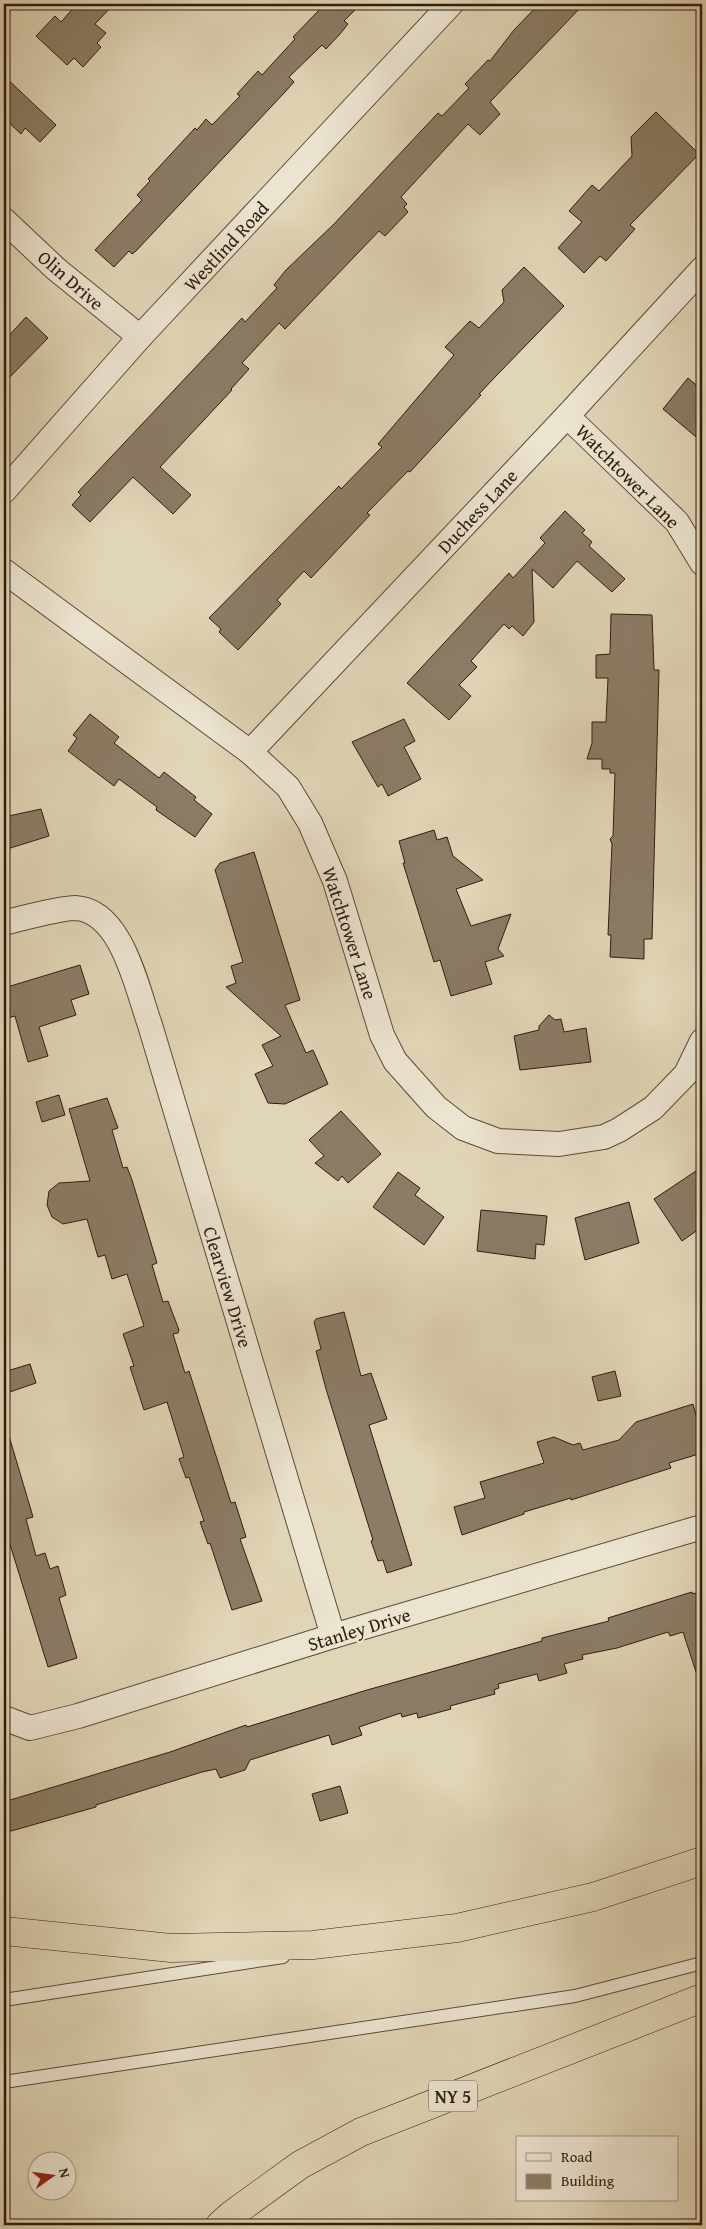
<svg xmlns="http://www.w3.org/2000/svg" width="706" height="2229" font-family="'Gentium Book Plus',serif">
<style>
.building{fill:#8b7c66;stroke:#2f1c0f}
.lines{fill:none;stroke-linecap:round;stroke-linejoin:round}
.service-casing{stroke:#5b4a39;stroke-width:14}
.minor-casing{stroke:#5b4a39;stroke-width:26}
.motorway-casing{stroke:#2f1c0f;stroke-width:29}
.service{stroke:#ebe4d0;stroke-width:12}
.minor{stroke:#ebe4d0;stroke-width:24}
.motorway{stroke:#e0d5b6;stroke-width:28}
.labels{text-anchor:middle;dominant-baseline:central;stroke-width:4.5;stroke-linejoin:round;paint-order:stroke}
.shield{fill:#ebe4d0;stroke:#675849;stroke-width:1}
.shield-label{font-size:18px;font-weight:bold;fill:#2f1c0f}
.street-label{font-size:19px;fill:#2f1c0f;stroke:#ebe4d0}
</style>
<rect width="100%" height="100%" fill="#e0d5b6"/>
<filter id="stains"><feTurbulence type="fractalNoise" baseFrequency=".004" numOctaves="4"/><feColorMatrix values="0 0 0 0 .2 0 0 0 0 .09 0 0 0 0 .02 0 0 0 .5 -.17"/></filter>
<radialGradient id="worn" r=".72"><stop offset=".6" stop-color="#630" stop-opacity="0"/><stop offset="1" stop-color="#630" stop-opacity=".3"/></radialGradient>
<g class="building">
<polygon points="77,4 114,4 95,24 106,33 97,43 101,47 83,67 74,58 67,65 36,36 55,16 61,22"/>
<polygon points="325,4 361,4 344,21 348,24 340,34 326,49 322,45 289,77 294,82 285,92 136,251 132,254 129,251 114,267 95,250 142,200 137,195 150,181 148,179 195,128 197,130 206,119 212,125 240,96 237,94 258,71 262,75 295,39 293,37"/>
<polygon points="539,4 584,4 490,102 500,114 480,135 468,124 401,197 407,204 404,207 408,212 385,236 379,231 285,329 279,323 242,363 249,369 231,389 232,390 160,467 191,495 173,514 133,477 90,522 72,505 81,495 78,492 242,318 245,322 277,288 274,285 286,270 334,224 438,113 442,116 469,88 465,84 488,60 490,61 514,30"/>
<polygon points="4,76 56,125 40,142 25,128 21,134 4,118"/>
<polygon points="656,112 699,154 630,225 635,229 606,261 600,256 584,273 558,248 582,222 569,211 592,185 599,191 632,156 631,137"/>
<polygon points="524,267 564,306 496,376 479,394 481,395 410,472 408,471 367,513 370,515 311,578 304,571 277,600 281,604 238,650 219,632 221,629 209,618 339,486 341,489 382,447 378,444 454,355 445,347 470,321 479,328 504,302 502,290"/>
<polygon points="26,317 48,338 4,383 4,341"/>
<polygon points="688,378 702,390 702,442 663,409"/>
<polygon points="565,511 585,530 582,533 592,542 589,546 625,579 612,592 577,561 553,588 532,569 534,622 523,636 512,626 509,629 504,624 471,661 477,667 459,685 471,696 449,720 407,683 509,573 513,578 545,543 540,538"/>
<polygon points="611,614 652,615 654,670 659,670 652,939 644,939 644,959 610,957 611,935 608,935 612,844 610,839 613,836 615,773 610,773 610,769 602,769 602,759 587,759 592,743 592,722 606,722 608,678 596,678 596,655 610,654"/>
<polygon points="90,714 119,737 114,743 159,778 164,772 196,797 194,800 212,814 195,837 156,810 157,807 119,779 114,786 68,751 77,738 73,735"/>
<polygon points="404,719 415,741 404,747 421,779 388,796 382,784 378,787 352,742"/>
<polygon points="41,809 49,836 4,850 4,817"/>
<polygon points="434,830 437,840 447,837 453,856 483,880 456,889 471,926 511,914 498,949 504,956 485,962 492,984 451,996 440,960 434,962 403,863 405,863 399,841"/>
<polygon points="254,852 300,1000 285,1005 306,1053 313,1050 328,1084 285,1104 268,1103 255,1074 273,1066 262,1045 281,1036 226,987 236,983 231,966 243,962 215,870 220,863"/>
<polygon points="80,965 89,994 71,1000 76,1015 39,1027 48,1056 28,1062 15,1016 4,1019 4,988"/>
<polygon points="549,1015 555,1020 561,1019 564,1032 586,1028 591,1062 520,1070 514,1036 539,1030 539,1026"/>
<polygon points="59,1095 65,1115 42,1122 36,1102"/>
<polygon points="107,1098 118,1128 112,1130 123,1168 127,1167 132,1180 157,1263 152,1265 163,1302 168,1301 179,1330 178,1333 173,1334 185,1373 189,1371 231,1503 235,1502 246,1537 240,1539 262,1601 232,1610 210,1543 208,1544 200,1522 204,1521 189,1477 186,1478 179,1459 184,1457 167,1402 144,1410 130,1367 134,1366 123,1334 144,1326 127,1274 112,1279 105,1255 98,1257 87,1219 63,1224 52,1217 47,1205 49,1191 59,1183 90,1181 69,1109"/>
<polygon points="341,1111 381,1154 348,1183 342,1176 338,1181 315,1163 324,1156 309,1140"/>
<polygon points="702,1167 702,1227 682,1241 654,1199"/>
<polygon points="398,1172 420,1188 415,1195 444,1217 424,1245 373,1207"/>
<polygon points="629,1202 639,1243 585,1260 575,1218"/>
<polygon points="481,1210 547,1216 544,1245 536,1244 535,1259 477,1251"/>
<polygon points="344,1312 361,1376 371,1373 387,1419 369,1425 412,1565 387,1573 383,1560 378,1561 371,1541 373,1540 326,1389 316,1351 321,1349 314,1322 316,1319"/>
<polygon points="30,1364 36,1383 4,1394 4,1372"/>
<polygon points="615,1371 621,1396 598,1401 592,1377"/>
<polygon points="693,1404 698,1423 702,1422 702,1453 669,1463 671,1468 571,1500 571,1498 524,1512 524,1514 462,1535 454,1507 485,1498 480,1482 544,1463 537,1442 554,1437 573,1445 580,1443 583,1450 619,1440 636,1422"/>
<polygon points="9,1436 33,1517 26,1519 36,1556 45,1553 50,1569 58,1566 66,1595 59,1598 77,1658 48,1667 8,1538 4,1539 4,1437"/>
<polygon points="702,1591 702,1678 698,1678 683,1632 670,1636 668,1632 617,1648 582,1655 583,1659 564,1664 567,1673 539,1681 537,1674 498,1684 499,1688 494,1690 495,1694 450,1706 451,1709 418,1718 417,1713 402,1717 401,1713 359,1727 362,1735 332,1745 329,1735 250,1760 245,1770 220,1778 216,1769 202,1772 96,1805 96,1807 4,1833 4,1807 8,1805 7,1801 170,1752 246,1725 247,1727 367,1690 542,1641 542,1638 609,1621 608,1618 692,1592 693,1594"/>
<polygon points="340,1786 348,1813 320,1821 312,1794"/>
</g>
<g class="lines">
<g class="service-casing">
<g id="service">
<polyline points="4,2000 283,1957"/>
<polyline points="4,2082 575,1996 702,1963"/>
</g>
</g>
<g class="minor-casing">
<g id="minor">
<polyline points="4,220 56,269 140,337"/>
<polyline points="567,416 677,522 702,563"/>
<polyline points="4,491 140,337 451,4"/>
<polyline points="4,571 250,752 288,787 310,823 335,881 382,1035 395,1061 436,1107 463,1128 498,1141 559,1144 604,1137 619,1130 653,1108 686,1074 702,1041"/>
<polyline points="250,752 567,416 702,269"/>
<path d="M 4,923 C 18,919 62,908 75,908 C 122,910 137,989 150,1025 L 333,1636"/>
<polyline points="4,1718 30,1728 78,1716 333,1636 702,1527"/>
</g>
</g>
<g class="motorway-casing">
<g id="motorway">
<polyline points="4,1931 171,1948 313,1945 457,1928 593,1897 702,1861"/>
<polyline points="220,2225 231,2215 300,2165 361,2132 702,1998"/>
</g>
</g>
<use href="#service" class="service"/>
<use href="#minor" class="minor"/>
<use href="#motorway" class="motorway"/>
</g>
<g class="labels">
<rect class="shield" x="429" y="2080.5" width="48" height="31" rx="4"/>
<g class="shield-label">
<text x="453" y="2096">NY 5</text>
</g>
<g class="street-label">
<text transform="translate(226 246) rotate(-47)">Westlind Road</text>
<text transform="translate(71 280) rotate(41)">Olin Drive</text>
<text transform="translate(628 476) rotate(45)">Watchtower Lane</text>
<text transform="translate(477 511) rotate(-47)">Duchess Lane</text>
<text transform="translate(350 933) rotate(72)">Watchtower Lane</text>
<text transform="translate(228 1287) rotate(73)">Clearview Drive</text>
<text transform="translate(359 1629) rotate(-17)">Stanley Drive</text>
</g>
</g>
<rect width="706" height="2229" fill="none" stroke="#e0d5b6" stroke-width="20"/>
<rect x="5" y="5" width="696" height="2219" fill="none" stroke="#2f1c0f" stroke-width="2.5"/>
<rect x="10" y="10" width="686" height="2209" fill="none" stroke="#2f1c0f"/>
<rect x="516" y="2136" width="162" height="65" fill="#ebe4d0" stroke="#a09483"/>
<rect x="526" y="2153" width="25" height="8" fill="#ebe4d0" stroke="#a09483"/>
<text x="561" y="2162" font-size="15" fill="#2f1c0f">Road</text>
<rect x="526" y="2174" width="25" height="15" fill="#8b7c66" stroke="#a09483"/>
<text x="561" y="2186" font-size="15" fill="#2f1c0f">Building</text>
<g transform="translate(52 2176) rotate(76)"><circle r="24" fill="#ebe4d0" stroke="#a09483"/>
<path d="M0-4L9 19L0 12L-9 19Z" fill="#8f2418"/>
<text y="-8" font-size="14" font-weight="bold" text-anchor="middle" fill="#2f1c0f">N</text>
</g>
<rect width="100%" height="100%" filter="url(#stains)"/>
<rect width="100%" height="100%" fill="url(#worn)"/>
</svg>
